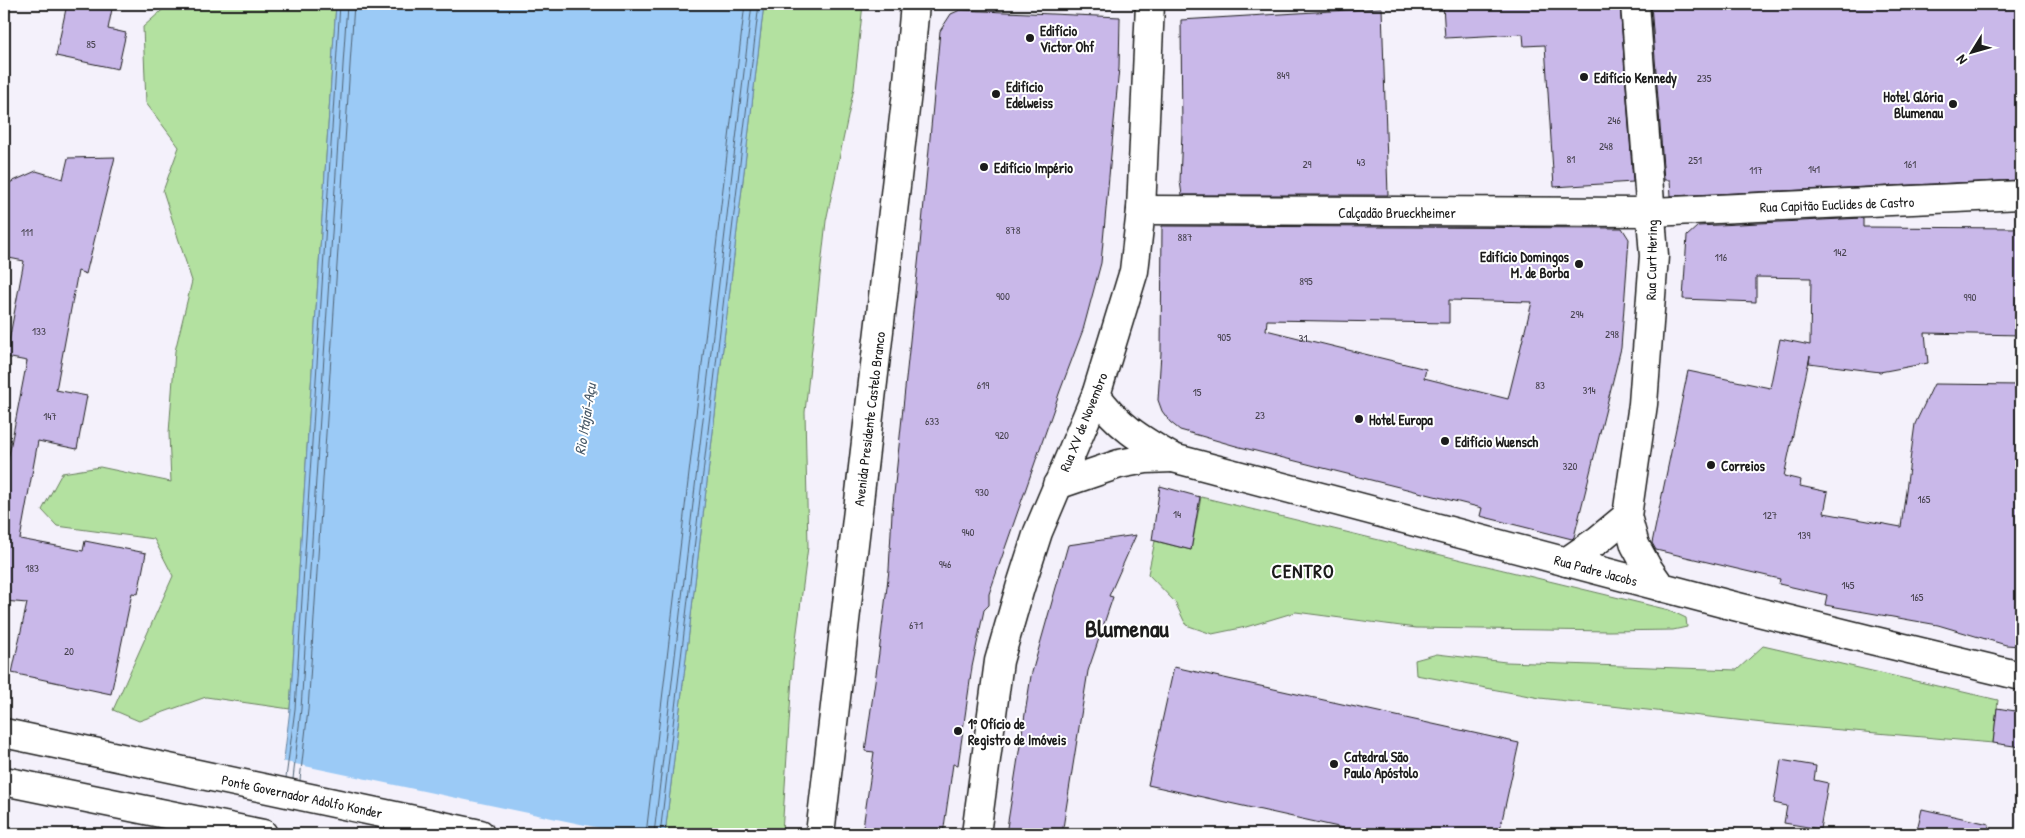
<svg xmlns="http://www.w3.org/2000/svg" width="2025" height="838" font-family="'Patrick Hand',sans-serif">
<style>
.green{fill:#b3e1a0;stroke:#687e5e}
.water{fill:#9bcaf6;stroke:#68849f}
.pier{fill:#f4f1fb}
.lines{fill:none;stroke-linecap:round;stroke-linejoin:round}
.shore{stroke:#4f6273;stroke-width:1}
.building{fill:#c9b8e9;stroke:#1c1c1c;fill-rule:evenodd}
.street-casing{stroke:#1c1c1c;stroke-width:31}
.secondary-casing{stroke:#1c1c1c;stroke-width:31}
.primary-casing{stroke:#1c1c1c;stroke-width:31}
.street{stroke:#fff;stroke-width:28}
.secondary{stroke:#fff;stroke-width:28}
.primary{stroke:#fff;stroke-width:28}
.poi-dot{fill:#1c1c1c;stroke:#fff;stroke-width:2}
.labels{text-anchor:middle;dominant-baseline:central;stroke-width:4;stroke-linejoin:round;paint-order:stroke}
.number-label{font-size:11px;fill:#47434f}
.poi-label{font-size:14px;font-weight:bold;fill:#1c1c1c;stroke:#fff;text-anchor:start}
.street-label{font-size:14px;fill:#1c1c1c;stroke:#fff}
.water-label{font-size:15px;font-style:italic;fill:#485968;stroke:#fff}
.district-label{font-size:19px;font-weight:bold;letter-spacing:1px;fill:#1c1c1c;stroke:#fff}
.town-label{font-size:24px;font-weight:bold;fill:#1c1c1c;stroke:#fff}
</style>
<rect width="100%" height="100%" fill="#f4f1fb"/>
<filter id="ink" filterUnits="userSpaceOnUse"><feTurbulence type="fractalNoise" baseFrequency=".02" numOctaves="2"/><feDisplacementMap in="SourceGraphic" scale="10" xChannelSelector="R" yChannelSelector="G"/><feConvolveMatrix kernelMatrix="1 2 1 2 8 2 1 2 1" color-interpolation-filters="sRGB"/></filter>
<g filter="url(#ink)">
<g class="green">
<polygon points="169,4 336,4 290,709 206,697 139,721 113,710 173,576 154,539 57,526 42,510 62,473 100,467 171,482 169,433 175,351 192,281 163,191 179,147 146,103 143,27"/>
<polygon points="764,4 863,4 854,88 826,221 805,412 808,547 793,662 782,833 665,834"/>
<polygon points="1201,497 1669,610 1686,618 1687,627 1673,630 1609,631 1416,628 1296,612 1246,627 1212,634 1186,625 1175,602 1148,574 1155,541 1191,550"/>
<polygon points="1763,646 1998,700 1993,743 1772,724 1540,698 1416,675 1415,660 1437,654 1506,662 1737,670"/>
</g>
<polygon class="water" points="336,4 764,4 665,834 275,834 290,709"/>
<polygon class="pier" points="281,761 628,834 272,834"/>
<g class="lines">
<g class="shore">
<polyline points="286,778 295,709 340,4"/>
<polyline points="293,779 301,709 347,4"/>
<polyline points="300,780 308,710 354,4"/>
<polyline points="646,834 745,4"/>
<polyline points="654,834 752,4"/>
<polyline points="660,834 759,4"/>
</g>
</g>
<g class="building">
<polygon points="67,4 113,4 108,29 126,33 118,69 56,56"/>
<polygon points="1463,4 1620,4 1633,182 1554,187 1545,45 1524,46 1523,34 1445,38 1443,5"/>
<polygon points="1651,4 2021,4 2021,180 1671,196 1670,180 1664,180"/>
<polygon points="1382,8 1388,195 1182,195 1180,181 1182,132 1181,20"/>
<polygon points="960,10 1120,17 1119,68 1101,263 1083,330 1060,391 989,594 989,605 984,610 972,667 958,765 953,764 943,834 862,834 874,752 865,751 879,653 889,570 892,513 920,245 940,31 951,14"/>
<polygon points="115,157 86,274 78,271 56,390 87,396 77,449 38,441 20,539 83,551 85,541 146,553 138,594 132,593 111,694 12,673 27,603 4,601 4,469 6,470 27,361 6,357 24,261 4,257 4,206 9,183 36,171 63,179 68,158"/>
<polygon points="1863,218 1863,227 2021,228 2021,335 1925,333 1928,363 1880,372 1809,363 1810,356 1784,476 1801,480 1800,486 1828,492 1824,513 1901,527 1915,424 1934,384 2021,385 2021,646 2006,645 1938,625 1825,605 1827,595 1779,584 1780,579 1656,550 1652,543 1688,371 1770,388 1780,339 1810,345 1811,278 1756,277 1756,302 1683,299 1687,236 1698,226"/>
<path d="M 1162,226 L 1622,228 L 1629,239 L 1621,348 L 1574,537 L 1572,539 L 1480,516 L 1482,508 L 1236,446 L 1180,430 L 1170,422 L 1162,411 L 1158,400 L 1161,353 ZM 1449,300 L 1532,302 L 1508,399 L 1424,378 L 1426,369 L 1266,330 L 1267,320 L 1449,323 Z"/>
<polygon points="1160,486 1200,497 1191,550 1152,540"/>
<polygon points="1136,535 1109,596 1113,597 1088,671 1062,834 1006,834 1031,676 1068,545"/>
<polygon points="1174,667 1519,743 1499,834 1370,834 1148,785"/>
<polygon points="1997,708 2021,712 2021,747 1993,743"/>
<polygon points="1781,760 1816,766 1814,780 1828,783 1820,829 1784,823 1787,806 1774,803"/>
<polygon points="1922,809 1989,824 1988,834 1916,834"/>
</g>
<g class="lines">
<g class="street-casing">
<g id="street">
<polyline points="1635,4 1654,256 1643,404 1627,516 1635,545 1647,567 1661,587"/>
<polyline points="1141,210 1652,212 2021,195"/>
<polyline points="1566,562 1598,540 1627,516"/>
</g>
</g>
<g class="secondary-casing">
<g id="secondary">
<path d="M 1096,395 C 1118,426 1140,439 1173,458 L 1730,605 L 1867,639 L 2021,676"/>
<polyline points="1057,485 1119,464 1146,459 1173,458"/>
<polyline points="976,834 999,661 1020,588 1038,532 1096,395 1134,271 1141,210 1150,4"/>
</g>
</g>
<g class="primary-casing">
<g id="primary">
<polyline points="4,733 480,834"/>
<polyline points="4,781 263,834"/>
<polyline points="820,834 907,92 915,4"/>
</g>
</g>
<use href="#street" class="street"/>
<use href="#secondary" class="secondary"/>
<use href="#primary" class="primary"/>
</g>
</g>
<g class="poi-dot">
<circle cx="1030" cy="38" r="5"/>
<circle cx="1584" cy="77" r="5"/>
<circle cx="996" cy="94" r="5"/>
<circle cx="1953" cy="104" r="5"/>
<circle cx="984" cy="167" r="5"/>
<circle cx="1579" cy="264" r="5"/>
<circle cx="1359" cy="419" r="5"/>
<circle cx="1445" cy="441" r="5"/>
<circle cx="1711" cy="465" r="5"/>
<circle cx="958" cy="731" r="5"/>
<circle cx="1334" cy="764" r="5"/>
</g>
<g class="labels">
<g class="number-label">
<text x="91" y="44">85</text>
<text x="1283" y="75">849</text>
<text x="1704" y="78">235</text>
<text x="1614" y="120">246</text>
<text x="1606" y="146">248</text>
<text x="1571" y="159">81</text>
<text x="1695" y="160">251</text>
<text x="1361" y="162">43</text>
<text x="1307" y="164">29</text>
<text x="1910" y="164">161</text>
<text x="1814" y="169">141</text>
<text x="1756" y="170">117</text>
<text x="1013" y="230">878</text>
<text x="27" y="232">111</text>
<text x="1185" y="237">887</text>
<text x="1840" y="252">142</text>
<text x="1721" y="257">116</text>
<text x="1306" y="281">895</text>
<text x="1003" y="296">900</text>
<text x="1970" y="297">990</text>
<text x="1577" y="314">294</text>
<text x="39" y="331">133</text>
<text x="1612" y="334">298</text>
<text x="1224" y="337">905</text>
<text x="1303" y="338">31</text>
<text x="983" y="385">619</text>
<text x="1540" y="385">83</text>
<text x="1589" y="390">314</text>
<text x="1197" y="392">15</text>
<text x="1260" y="415">23</text>
<text x="50" y="416">147</text>
<text x="932" y="421">633</text>
<text x="1002" y="435">920</text>
<text x="1570" y="466">320</text>
<text x="982" y="492">930</text>
<text x="1924" y="499">165</text>
<text x="1177" y="514">14</text>
<text x="1770" y="515">127</text>
<text x="968" y="532">940</text>
<text x="1804" y="535">139</text>
<text x="945" y="564">946</text>
<text x="32" y="568">183</text>
<text x="1848" y="585">145</text>
<text x="1917" y="597">165</text>
<text x="916" y="625">671</text>
<text x="69" y="651">20</text>
</g>
<g class="poi-label">
<text x="1040" y="30">Edifício<tspan x="1040" dy="16">Victor Ohf</tspan></text>
<text x="1594" y="77">Edifício Kennedy</text>
<text x="1006" y="86">Edifício<tspan x="1006" dy="16">Edelweiss</tspan></text>
<text x="1943" y="96" text-anchor="end">Hotel Glória<tspan x="1943" dy="16">Blumenau</tspan></text>
<text x="994" y="167">Edifício Império</text>
<text x="1569" y="256" text-anchor="end">Edifício Domingos<tspan x="1569" dy="16">M. de Borba</tspan></text>
<text x="1369" y="419">Hotel Europa</text>
<text x="1455" y="441">Edifício Wuensch</text>
<text x="1721" y="465">Correios</text>
<text x="968" y="723">1º Ofício de<tspan x="968" dy="16">Registro de Imóveis</tspan></text>
<text x="1344" y="756">Catedral São<tspan x="1344" dy="16">Paulo Apóstolo</tspan></text>
</g>
<g class="street-label">
<text transform="translate(1837 204) rotate(-2)">Rua Capitão Euclides de Castro</text>
<text x="1397" y="212">Calçadão Brueckheimer</text>
<text transform="translate(1651 260) rotate(-89)">Rua Curt Hering</text>
<text transform="translate(869 419) rotate(-83)">Avenida Presidente Castelo Branco</text>
<text transform="translate(1083 422) rotate(-68)">Rua XV de Novembro</text>
<text transform="translate(1596 570) rotate(15)">Rua Padre Jacobs</text>
<text transform="translate(302 796) rotate(12)">Ponte Governador Adolfo Konder</text>
</g>
<g class="water-label">
<text transform="translate(585 419) rotate(-81)">Rio Itajaí-Açu</text>
</g>
<g class="district-label">
<text x="1303" y="571">CENTRO</text>
</g>
<g class="town-label">
<text x="1127" y="628">Blumenau</text>
</g>
</g>
<rect width="2025" height="838" fill="none" stroke="#fff" stroke-width="20"/>
<rect x="10" y="10" width="2005" height="818" fill="none" stroke="#1c1c1c" stroke-width="2" filter="url(#ink)"/>
<g transform="translate(1972 52) rotate(233)" stroke="#ffffff" stroke-width="4" paint-order="stroke">
<path d="M0-4L9 19L0 12L-9 19Z" fill="#1c1c1c"/>
<text y="-8" font-size="14" font-weight="bold" text-anchor="middle" fill="#1c1c1c">N</text>
</g>
</svg>
